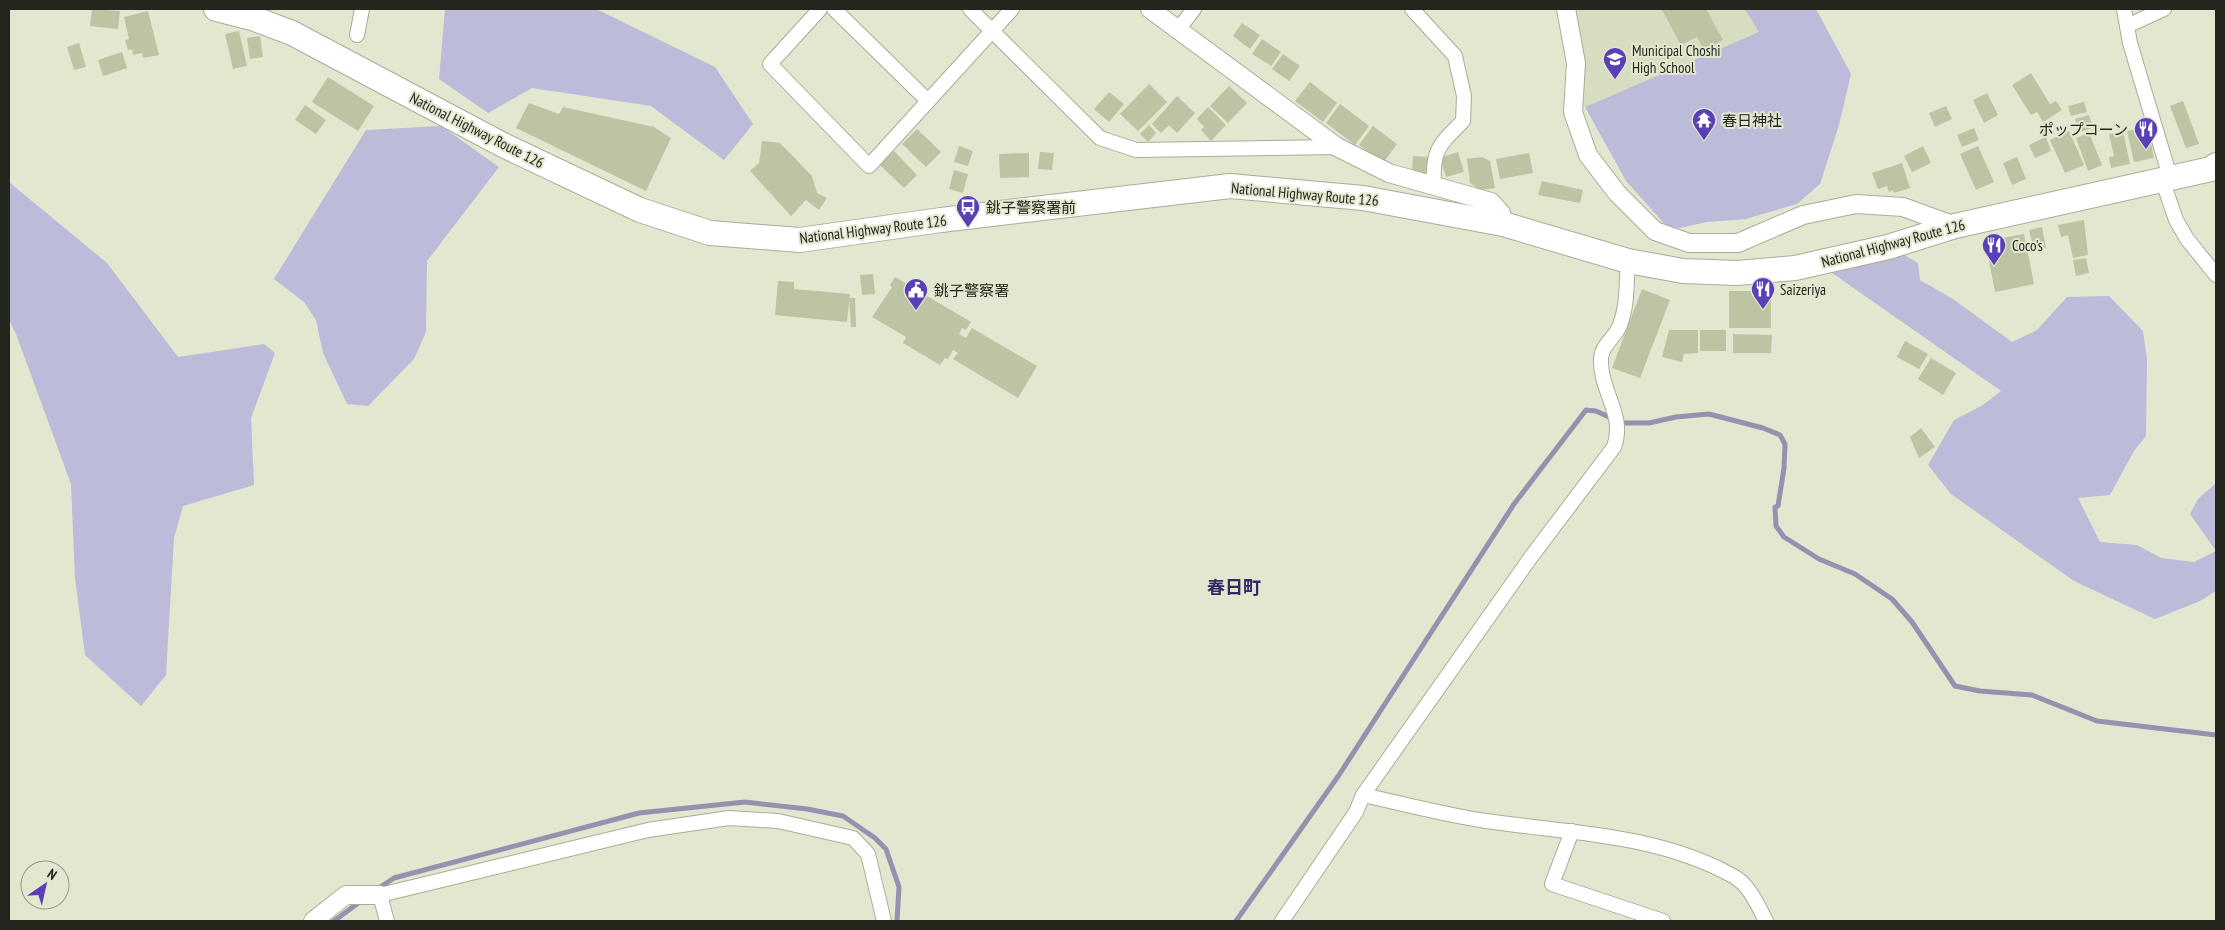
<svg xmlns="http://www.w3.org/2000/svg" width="2225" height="930" font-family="'PT Sans Narrow','Noto Sans JP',sans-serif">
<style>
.built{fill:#d6ddc0}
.green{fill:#bcbbd9}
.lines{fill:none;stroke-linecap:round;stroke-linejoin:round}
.stream{stroke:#9392af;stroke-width:5}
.building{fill:#bdc4a4}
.minor-casing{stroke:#a8ad97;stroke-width:16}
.tertiary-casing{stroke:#a8ad97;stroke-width:20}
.trunk-casing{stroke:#a8ad97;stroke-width:26}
.minor{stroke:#fff;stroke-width:14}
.tertiary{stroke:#fff;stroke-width:18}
.trunk{stroke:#fff;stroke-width:24}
.labels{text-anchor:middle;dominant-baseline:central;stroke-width:4;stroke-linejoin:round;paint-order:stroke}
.poi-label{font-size:15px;fill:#24261e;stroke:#e2e7d0;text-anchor:start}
.street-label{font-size:15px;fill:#24261e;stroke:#e2e7d0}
.quarter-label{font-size:18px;font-weight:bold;fill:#342964;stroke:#e2e7d0}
</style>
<rect width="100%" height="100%" fill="#e2e7d0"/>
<polygon class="built" points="1575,9 1753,9 1759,32 1582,108 1583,53"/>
<g class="green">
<polygon points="445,9 596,9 715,67 753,124 724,160 651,106 532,88 488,113 439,79"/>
<polygon points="1745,9 1816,9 1851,74 1839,125 1820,184 1797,204 1746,219 1707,222 1670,230 1626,181 1585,107 1759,32"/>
<polygon points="441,126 499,167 427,261 426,332 414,359 368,406 347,404 323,353 316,320 304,302 274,279 366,130"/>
<polygon points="9,182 107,263 178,357 264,344 275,353 251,418 254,485 183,506 174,538 166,675 141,706 85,655 75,578 71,484 16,334 9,320"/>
<polygon points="1901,253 1918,263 1920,280 1953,299 2012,342 2037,330 2067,297 2109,296 2143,331 2147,360 2146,436 2134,451 2110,495 2078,498 2100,542 2137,545 2161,558 2194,562 2216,551 2190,514 2198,499 2216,483 2216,591 2200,601 2155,619 2074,581 1951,494 1928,465 1954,420 1983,405 2001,391 1825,268"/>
</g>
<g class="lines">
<g class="stream">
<polyline points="376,890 394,878 639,813 745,802 807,809 843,816 875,838 886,849 899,887 897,921"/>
<polyline points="334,921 361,901"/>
<polyline points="1236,921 1339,775 1514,504 1586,410 1596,411 1622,423 1649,423 1676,417 1709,414 1763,428 1780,435 1785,444 1784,468 1778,506 1775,507 1776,526 1784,537 1819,559 1855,574 1892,599 1912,622 1955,686 1980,691 2032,695 2097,721 2216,735"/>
</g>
</g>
<g class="building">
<polygon points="92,9 120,11 118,29 90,26"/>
<polygon points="1664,9 1706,9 1723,40 1704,50 1697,37 1681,45 1662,10"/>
<polygon points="148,11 159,55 143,58 142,53 133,55 132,49 128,50 125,40 129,39 124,17"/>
<polygon points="1242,23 1260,35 1250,49 1233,36"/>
<polygon points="239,31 247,66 233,69 225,34"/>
<polygon points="260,36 263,57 250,59 247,38"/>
<polygon points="1262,39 1281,52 1271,66 1252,54"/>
<polygon points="79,43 86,67 74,70 67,47"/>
<polygon points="122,52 127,68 103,76 98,60"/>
<polygon points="1283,54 1300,66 1289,81 1272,69"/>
<polygon points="2031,73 2050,104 2056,101 2062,110 2043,122 2037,112 2031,115 2012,85"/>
<polygon points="328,77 374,106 358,131 312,102"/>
<polygon points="1310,82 1337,103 1323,122 1295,101"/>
<polygon points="1149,84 1167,102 1138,131 1120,114"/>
<polygon points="1229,86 1247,103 1228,123 1210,106"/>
<polygon points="1109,92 1124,104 1109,122 1094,109"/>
<polygon points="1987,93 1998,115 1984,123 1973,100"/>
<polygon points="1177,96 1195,113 1177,133 1169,125 1161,133 1152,124"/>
<polygon points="2183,101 2199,144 2186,148 2170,106"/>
<polygon points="2084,102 2087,112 2071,116 2068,106"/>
<polygon points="529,103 559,114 563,107 654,127 671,138 646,191 516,128"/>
<polygon points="1340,104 1369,126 1355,145 1326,123"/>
<polygon points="305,105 326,120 316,134 295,120"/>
<polygon points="1946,106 1952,119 1935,127 1929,113"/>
<polygon points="1208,107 1226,125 1211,141 1201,130 1204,127 1197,119"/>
<polygon points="2089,115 2093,128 2079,132 2075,119"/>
<polygon points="1149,125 1156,133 1148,142 1140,134"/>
<polygon points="1373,126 1397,144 1383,163 1359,145"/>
<polygon points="2148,127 2154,158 2134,162 2127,131"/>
<polygon points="1974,128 1979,140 1962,147 1957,135"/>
<polygon points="917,129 941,152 926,167 902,144"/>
<polygon points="2069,131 2084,165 2065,173 2050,140"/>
<polygon points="2123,131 2130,164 2111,168 2109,157 2114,156 2109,134"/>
<polygon points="2089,133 2102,165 2088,171 2076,138"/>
<polygon points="2046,137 2051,151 2035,158 2029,145"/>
<polygon points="762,141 780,143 812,176 817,193 827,198 819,210 806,200 791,216 750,171 759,163"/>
<polygon points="959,146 973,151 968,166 954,162"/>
<polygon points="1923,146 1931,163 1912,172 1904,156"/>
<polygon points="1978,146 1994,182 1976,190 1960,154"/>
<polygon points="894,151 917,175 904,188 880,165"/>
<polygon points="1040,152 1054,153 1052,170 1038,169"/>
<polygon points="1458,152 1464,172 1446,177 1440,158"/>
<polygon points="1029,153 1029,177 1000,178 999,154"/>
<polygon points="1529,153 1533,173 1500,179 1496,159"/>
<polygon points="1413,156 1428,157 1428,173 1412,173"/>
<polygon points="1482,157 1490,161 1495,188 1480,190 1470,183 1467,159"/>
<polygon points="2017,157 2026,179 2012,185 2003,163"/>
<polygon points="1902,163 1910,188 1894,193 1893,190 1889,192 1887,186 1878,189 1872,173"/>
<polygon points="954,170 968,174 963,193 949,189"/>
<polygon points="1542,181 1583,190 1580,203 1538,195"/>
<polygon points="2084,220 2088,255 2073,258 2068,235 2061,237 2058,225"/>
<polygon points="2042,227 2046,248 2034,251 2029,230"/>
<polygon points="2024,234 2034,284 1995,292 1985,241"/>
<polygon points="2086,258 2089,273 2076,276 2073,260"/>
<polygon points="873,274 875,294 862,295 860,275"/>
<polygon points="895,277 971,322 966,330 962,328 959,334 966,338 972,328 1037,366 1018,398 953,359 958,353 953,350 948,359 945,358 940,365 903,343 906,337 872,317 892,287 890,285"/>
<polygon points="778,281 794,282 794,289 850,294 847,322 775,315"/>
<polygon points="1642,289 1670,300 1640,378 1612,368"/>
<rect x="1729" y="291" width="42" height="37"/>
<polygon points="849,298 855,298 856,327 851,327"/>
<polygon points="1669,330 1698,330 1698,353 1684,354 1682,362 1662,357"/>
<rect x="1700" y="330" width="26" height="21"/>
<polygon points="1733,334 1772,335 1771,353 1733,353"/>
<polygon points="1905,341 1928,354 1919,369 1897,357"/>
<polygon points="1931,358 1956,373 1943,395 1918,379"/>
<polygon points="1921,428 1935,447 1919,458 1910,437"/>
</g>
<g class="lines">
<g class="minor-casing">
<g id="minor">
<polyline points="820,9 770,64 869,166 1012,9"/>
<polyline points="834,9 928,101"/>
<polyline points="970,9 1100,138 1136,150 1337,147"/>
<path d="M 1412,9 L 1455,56 L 1464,96 L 1463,121 C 1438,146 1432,150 1434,187"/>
<polyline points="2124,9 2130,43 2170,177"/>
<polyline points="2127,26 2164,9"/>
<polyline points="1177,31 1194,9"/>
<polyline points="357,35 362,9"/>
<polyline points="2162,179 2176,220 2187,239 2216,275"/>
<path d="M 1363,795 C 1404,804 1445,815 1486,821 C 1569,833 1658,834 1733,876 C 1749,884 1758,906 1766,921"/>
<polyline points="1572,831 1552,884 1663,921"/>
<polyline points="387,921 380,895 648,830 729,818 778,821 853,838 868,854 884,921"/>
<path d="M 1282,921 L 1356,812 L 1363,795 L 1531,557 L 1614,447 C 1626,415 1599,390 1601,358 C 1602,344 1616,337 1620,325 C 1628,304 1626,283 1628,261"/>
</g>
</g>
<g class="tertiary-casing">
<g id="tertiary">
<polyline points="1150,9 1337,147 1389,173 1491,202 1501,213 1503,224"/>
<polyline points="1566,9 1576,63 1573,112 1588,155 1617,193 1655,231 1689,243 1738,243 1803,215 1856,204 1903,207 1955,226"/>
<polyline points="313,921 346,895 380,895"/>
</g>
</g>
<g class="trunk-casing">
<polyline id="trunk" points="216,9 255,19 292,33 503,145 640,210 710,233 800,240 941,220 1230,186 1363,198 1503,224 1628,261 1683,271 1737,273 1795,268 1888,247 1955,226 2211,169 2216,165"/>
</g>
<use href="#minor" class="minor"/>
<use href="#tertiary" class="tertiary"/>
<use href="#trunk" class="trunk"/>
</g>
<defs>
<g id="school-pin" transform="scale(1.25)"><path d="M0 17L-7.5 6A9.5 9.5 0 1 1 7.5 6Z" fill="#5a3fb7" stroke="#e2e7d0"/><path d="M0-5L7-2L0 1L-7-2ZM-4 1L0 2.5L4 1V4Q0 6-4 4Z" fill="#fff"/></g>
<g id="temple-pin" transform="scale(1.25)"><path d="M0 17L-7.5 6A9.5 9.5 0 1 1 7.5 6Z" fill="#5a3fb7" stroke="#e2e7d0"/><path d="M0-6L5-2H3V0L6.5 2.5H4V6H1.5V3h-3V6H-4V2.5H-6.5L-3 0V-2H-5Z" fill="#fff"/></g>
<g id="restaurant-pin" transform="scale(1.25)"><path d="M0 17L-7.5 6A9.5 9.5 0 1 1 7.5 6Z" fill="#5a3fb7" stroke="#e2e7d0"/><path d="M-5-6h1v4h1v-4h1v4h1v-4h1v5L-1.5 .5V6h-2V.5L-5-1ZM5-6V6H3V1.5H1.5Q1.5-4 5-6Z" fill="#fff"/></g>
<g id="bus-pin" transform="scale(1.25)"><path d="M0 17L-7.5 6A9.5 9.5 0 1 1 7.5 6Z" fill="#5a3fb7" stroke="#e2e7d0"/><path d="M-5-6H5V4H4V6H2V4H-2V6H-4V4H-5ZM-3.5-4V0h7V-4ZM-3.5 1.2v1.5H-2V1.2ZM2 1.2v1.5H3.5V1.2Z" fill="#fff"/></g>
<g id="civic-pin" transform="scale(1.25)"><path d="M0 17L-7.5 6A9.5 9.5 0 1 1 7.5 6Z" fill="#5a3fb7" stroke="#e2e7d0"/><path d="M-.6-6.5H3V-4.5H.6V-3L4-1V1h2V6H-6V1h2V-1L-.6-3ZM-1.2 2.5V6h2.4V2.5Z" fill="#fff"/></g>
</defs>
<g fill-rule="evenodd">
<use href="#school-pin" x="1615" y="59"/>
<use href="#temple-pin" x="1704" y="120"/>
<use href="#restaurant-pin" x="2146" y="129"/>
<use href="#bus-pin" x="968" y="207"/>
<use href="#restaurant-pin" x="1994" y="245"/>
<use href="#restaurant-pin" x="1763" y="289"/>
<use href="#civic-pin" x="916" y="290"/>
</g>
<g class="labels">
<g class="poi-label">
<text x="1632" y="50">Municipal Choshi<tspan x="1632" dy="17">High School</tspan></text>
<text x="1722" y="120">春日神社</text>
<text x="2128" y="129" text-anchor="end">ポップコーン</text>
<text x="986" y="207">銚子警察署前</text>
<text x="2012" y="245">Coco's</text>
<text x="1780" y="289">Saizeriya</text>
<text x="934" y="290">銚子警察署</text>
</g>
<g class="street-label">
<text transform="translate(477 130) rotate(27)">National Highway Route 126</text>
<text transform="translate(1305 194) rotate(5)">National Highway Route 126</text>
<text transform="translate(873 229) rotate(-7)">National Highway Route 126</text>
<text transform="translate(1893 243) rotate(-15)">National Highway Route 126</text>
</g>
<g class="quarter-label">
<text x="1234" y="587">春日町</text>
</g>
</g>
<rect width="2225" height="930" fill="none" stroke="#24261e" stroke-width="20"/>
<g transform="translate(45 885) rotate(34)"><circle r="24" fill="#e2e7d0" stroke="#969a89"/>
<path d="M0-4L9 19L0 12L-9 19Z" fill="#5a3fb7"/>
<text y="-8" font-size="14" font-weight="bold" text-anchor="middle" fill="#24261e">N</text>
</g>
</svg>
